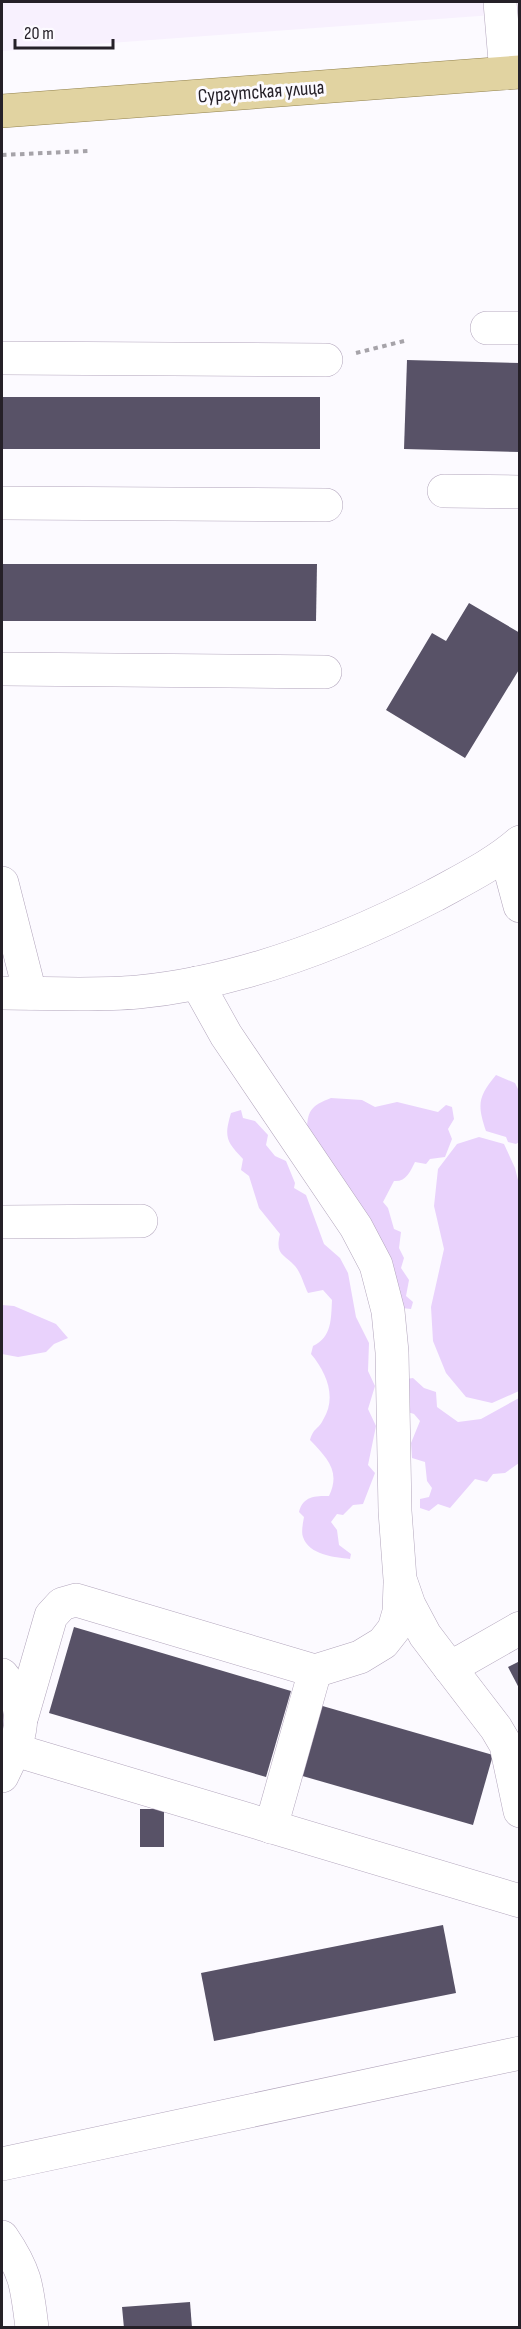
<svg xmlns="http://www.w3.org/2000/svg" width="521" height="2329" font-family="'Sofia Sans Condensed',sans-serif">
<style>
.built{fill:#f8f1fe}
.green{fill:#e9d2fc}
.building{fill:#585267}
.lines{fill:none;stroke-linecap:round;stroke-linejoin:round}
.minor-casing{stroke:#b2a5bc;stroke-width:34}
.major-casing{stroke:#92824e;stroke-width:34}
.path{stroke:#a6a3a9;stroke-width:4;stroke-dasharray:4.5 4.5;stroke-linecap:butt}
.minor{stroke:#fff;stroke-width:33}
.major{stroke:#e1d3a1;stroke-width:33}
.labels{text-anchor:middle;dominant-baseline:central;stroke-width:6;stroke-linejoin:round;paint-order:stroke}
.street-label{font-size:20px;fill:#252028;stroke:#fcfaff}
</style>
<rect width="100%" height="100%" fill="#fcfaff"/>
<polygon class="built" points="2,2 519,2 519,13 2,51"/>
<g class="green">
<path d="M 496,1075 L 515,1083 L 519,1091 L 519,1142 L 516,1144 L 508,1142 L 506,1137 L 486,1131 C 477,1104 478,1097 496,1075 Z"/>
<path d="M 331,1098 L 362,1100 L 375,1107 L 397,1102 L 438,1112 L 446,1105 L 452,1107 L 454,1119 L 448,1129 L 452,1139 L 445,1157 L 430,1159 L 426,1164 L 415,1162 C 410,1172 406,1182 394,1181 L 383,1202 L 388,1208 L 394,1229 L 401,1232 L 399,1248 L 404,1258 L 401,1268 L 409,1280 L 406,1296 L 413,1302 L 411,1309 L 402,1308 L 307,1133 C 307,1110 311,1106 331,1098 Z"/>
<path d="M 241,1110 L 243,1118 L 255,1121 L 268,1135 L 266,1145 L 275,1156 L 286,1161 L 295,1183 L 294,1188 L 306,1195 L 324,1244 L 340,1258 L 348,1273 L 356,1317 L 369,1343 L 368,1371 L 375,1386 L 368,1409 L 376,1426 L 368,1465 L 375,1473 L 363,1504 L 353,1505 L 343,1515 L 337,1514 L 331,1522 L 337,1530 L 339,1545 L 351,1554 L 350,1559 C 334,1557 309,1555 303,1537 C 301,1532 303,1523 304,1517 L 299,1512 C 303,1496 315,1496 329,1496 C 341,1471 327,1458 310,1440 C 314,1427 318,1430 323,1420 C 337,1398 327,1373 311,1354 L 313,1346 C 332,1337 331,1319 332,1300 L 323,1290 L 308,1293 C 304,1285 301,1273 295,1266 C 283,1253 275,1255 280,1234 L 259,1208 L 249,1176 L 241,1170 L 243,1159 C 226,1141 224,1137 231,1113 Z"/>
<polygon points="479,1137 504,1144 515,1168 520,1188 519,1391 492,1403 466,1397 446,1373 433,1341 431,1307 444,1249 434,1206 438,1169 457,1144"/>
<polygon points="2,1305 14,1306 56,1324 68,1338 54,1344 46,1352 18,1357 2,1354"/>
<polygon points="413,1378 424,1388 436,1392 437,1407 458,1422 481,1419 519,1398 519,1463 505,1473 493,1474 487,1482 475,1479 450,1508 438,1504 429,1511 420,1508 420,1499 429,1497 432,1488 427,1481 425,1462 412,1458 411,1443 420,1421 414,1414 398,1409 400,1380"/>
</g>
<g class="building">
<polygon points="407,360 520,363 520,452 404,449"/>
<rect x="2" y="397" width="318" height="52"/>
<polygon points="2,564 317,564 316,621 2,621"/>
<polygon points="469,603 520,633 520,668 465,758 386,710 432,633 446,641"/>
<polygon points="74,1627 291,1691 266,1777 49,1713"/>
<polygon points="520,1661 520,1690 508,1667"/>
<polygon points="319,1705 493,1755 473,1825 299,1775"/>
<rect x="140" y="1809" width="24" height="38"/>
<polygon points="443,1925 456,1993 214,2041 201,1973"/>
<polygon points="190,2302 192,2328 124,2328 122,2307"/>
</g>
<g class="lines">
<g class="minor-casing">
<g id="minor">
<polyline points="500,2 506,73"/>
<polyline points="487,328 520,328"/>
<polyline points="2,358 326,360"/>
<polyline points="444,491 520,492"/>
<polyline points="2,503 326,505"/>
<polyline points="2,669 325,672"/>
<polyline points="506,854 520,906"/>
<polyline points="2,883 30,993"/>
<polyline points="197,983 226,1035 356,1227 376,1265 388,1311 392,1352 395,1511 400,1579 409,1605 425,1635 450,1668 520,1628"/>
<path d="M 2,993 C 47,993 93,996 138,992 C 241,982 344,942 435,895 C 464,879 495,864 520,842"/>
<polyline points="2,1222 141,1221"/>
<polyline points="450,1668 496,1728 506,1745 520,1811"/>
<path d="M 2,1675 C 32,1711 21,1737 2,1776"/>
<polyline points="22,1716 51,1616 62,1604 76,1600 315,1671 360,1657 383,1643 394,1629 399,1612 400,1584"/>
<polyline points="15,1750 520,1901"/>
<polyline points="271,1827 315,1671"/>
<polyline points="2,2164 520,2053"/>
<path d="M 2,2237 C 26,2272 27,2286 32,2328"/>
</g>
</g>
<g class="major-casing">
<polyline id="major" points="2,111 520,72"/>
</g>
<g class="path">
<polyline points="2,155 88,151"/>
<polyline points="356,353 408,340"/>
</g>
<use href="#minor" class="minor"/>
<use href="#major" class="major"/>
</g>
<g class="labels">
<g class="street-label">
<text transform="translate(261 92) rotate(-4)">Сургутская улица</text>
</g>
</g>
<rect width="521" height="2329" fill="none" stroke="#252028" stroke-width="6"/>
<path d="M15 39v9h98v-9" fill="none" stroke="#252028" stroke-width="3"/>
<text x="24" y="39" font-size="18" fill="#252028" stroke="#fcfaff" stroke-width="4.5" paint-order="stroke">20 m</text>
</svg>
